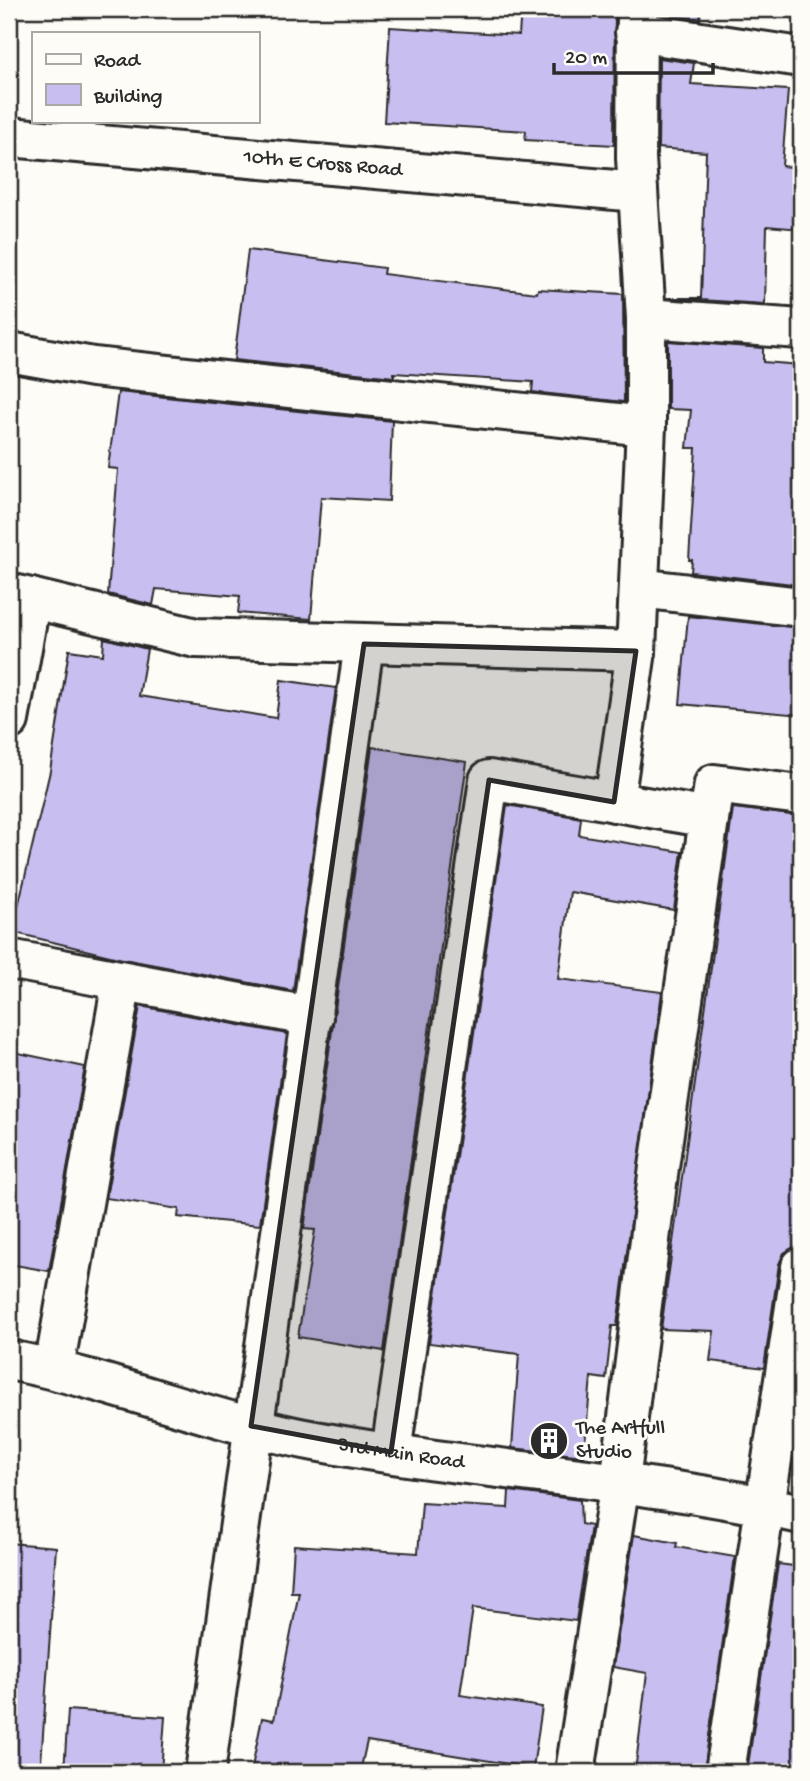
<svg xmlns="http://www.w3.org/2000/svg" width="810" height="1781" font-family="'Gochi Hand',sans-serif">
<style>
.building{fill:#c9bef0;stroke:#2b2b2b;stroke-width:2}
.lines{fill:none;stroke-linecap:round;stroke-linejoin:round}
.minor-casing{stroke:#2b2b2b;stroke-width:44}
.tertiary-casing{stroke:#2b2b2b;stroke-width:44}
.minor{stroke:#fdfcf7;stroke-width:38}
.tertiary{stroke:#fdfcf7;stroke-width:38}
.marked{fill:#2b2b2b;fill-opacity:0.2;stroke:#2b2b2b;stroke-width:5;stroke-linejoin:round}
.labels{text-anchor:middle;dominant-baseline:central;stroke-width:6;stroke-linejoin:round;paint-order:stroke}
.street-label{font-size:21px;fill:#2b2b2b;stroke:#fdfcf7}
.poi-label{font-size:21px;fill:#2b2b2b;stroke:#fdfcf7;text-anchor:start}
</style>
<rect width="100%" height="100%" fill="#fdfcf7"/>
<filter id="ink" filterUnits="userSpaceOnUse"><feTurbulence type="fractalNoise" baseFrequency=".0143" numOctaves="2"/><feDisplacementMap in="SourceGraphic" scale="14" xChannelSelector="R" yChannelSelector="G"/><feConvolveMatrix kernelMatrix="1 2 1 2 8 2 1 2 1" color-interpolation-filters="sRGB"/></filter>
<g filter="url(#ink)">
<g class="building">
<polygon points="521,9 615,9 614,145 525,140 526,131 384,122 390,27 519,35"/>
<polygon points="659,9 701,9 700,20 659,13"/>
<polygon points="659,58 694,63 691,84 788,90 782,166 801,168 801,229 767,226 765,304 667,298 701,298 706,152 658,148"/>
<polygon points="248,250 384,268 383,274 537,293 538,289 623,294 624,402 532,392 533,382 394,373 394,377 234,360"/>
<polygon points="668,341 763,348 763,362 801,365 801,585 691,572 692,560 689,560 696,448 687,448 691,410 668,409"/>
<polygon points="118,392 392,421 389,501 321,497 311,619 238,613 240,596 156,589 153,605 108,594 118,469 108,468"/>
<polygon points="688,616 801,628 801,715 680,704"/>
<polygon points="104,638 147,649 139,696 276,718 281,680 336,688 293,991 118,958 12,932 50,771 69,650 103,655"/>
<polygon points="372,747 467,762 384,1351 298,1337 315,1230 304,1229"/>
<polygon points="507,805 581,818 579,835 682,852 674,910 570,892 558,979 662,992 617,1326 612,1326 606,1379 591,1377 584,1456 512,1448 519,1354 429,1343"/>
<polygon points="733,808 801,816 801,1213 796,1246 784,1253 779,1264 764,1368 710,1361 714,1331 661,1329"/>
<polygon points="140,1006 287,1034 260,1225 178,1217 179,1209 106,1198"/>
<polygon points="9,1051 85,1067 49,1271 9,1264"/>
<polygon points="509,1491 580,1500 581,1524 591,1526 576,1621 473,1608 460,1695 542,1707 533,1768 367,1741 360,1772 251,1772 262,1718 274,1720 299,1592 291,1592 294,1545 418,1553 422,1503 508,1508"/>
<polygon points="634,1535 677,1543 676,1547 735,1557 704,1772 635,1772 647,1673 613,1667"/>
<polygon points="9,1543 56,1547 41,1763 9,1762"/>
<polygon points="778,1564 801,1567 801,1772 747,1772"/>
<polygon points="68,1710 165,1717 161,1772 64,1772"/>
</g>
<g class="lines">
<g class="minor-casing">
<g id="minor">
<polyline points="635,32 801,57"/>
<path id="s1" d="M 9,137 L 638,192"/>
<polyline points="646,318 801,329"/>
<polyline points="9,352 93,367 646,426"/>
<polyline points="639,588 801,607"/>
<polyline points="9,593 196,638 636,651"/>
<polyline points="9,720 31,598"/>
<polyline points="614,802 636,651 646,426 646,318 636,158 637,9"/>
<polyline points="9,959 313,1017"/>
<polyline points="54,1369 122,981"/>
<polyline points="391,1452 489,780 709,818"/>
<polyline points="205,1772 364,644"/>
<polyline points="575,1772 620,1482 659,1167 714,784 801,795"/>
<polyline points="725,1772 801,1267"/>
</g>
</g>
<g class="tertiary-casing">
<g id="tertiary">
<path id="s2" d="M 9,1360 C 113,1380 211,1422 315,1441 C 476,1471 641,1478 801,1514"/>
</g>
</g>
<use href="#minor" class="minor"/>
<use href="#tertiary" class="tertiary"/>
</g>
</g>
<path class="marked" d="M 364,644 L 636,651 L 614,802 L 489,780 L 391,1452 L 251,1426 Z"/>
<defs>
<g id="building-disc" transform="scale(2.0125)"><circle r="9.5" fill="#2b2b2b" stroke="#fdfcf7"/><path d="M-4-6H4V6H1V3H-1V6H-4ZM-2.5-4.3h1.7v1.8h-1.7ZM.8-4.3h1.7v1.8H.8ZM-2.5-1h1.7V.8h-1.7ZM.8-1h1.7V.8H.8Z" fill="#fff"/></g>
</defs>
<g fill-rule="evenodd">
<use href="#building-disc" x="549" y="1441"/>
</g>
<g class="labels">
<g class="street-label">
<text stroke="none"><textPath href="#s1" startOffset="315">10th E Cross Road</textPath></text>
<text stroke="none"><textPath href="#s2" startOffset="404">3rd Main Road</textPath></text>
</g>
<g class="poi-label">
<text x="576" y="1429">The Artfull<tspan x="576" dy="24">Studio</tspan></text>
</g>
</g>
<rect width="810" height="1781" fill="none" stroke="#fdfcf7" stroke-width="35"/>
<rect x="18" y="18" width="775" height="1746" fill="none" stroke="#2b2b2b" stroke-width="2.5" filter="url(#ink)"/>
<rect x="32" y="32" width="228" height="91" fill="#fdfcf7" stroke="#a9a8a5" stroke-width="2"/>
<rect x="46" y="54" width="35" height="10" fill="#fdfcf7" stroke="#a9a8a5" stroke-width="2"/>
<text x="94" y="66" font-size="21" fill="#2b2b2b">Road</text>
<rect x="46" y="84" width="35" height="21" fill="#c9bef0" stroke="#a9a8a5" stroke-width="2"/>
<text x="94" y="102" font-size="21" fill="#2b2b2b">Building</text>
<path d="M554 63v10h159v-10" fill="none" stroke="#2b2b2b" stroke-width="3.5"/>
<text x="565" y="63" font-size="21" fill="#2b2b2b" stroke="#fdfcf7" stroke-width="5" paint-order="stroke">20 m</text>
</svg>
